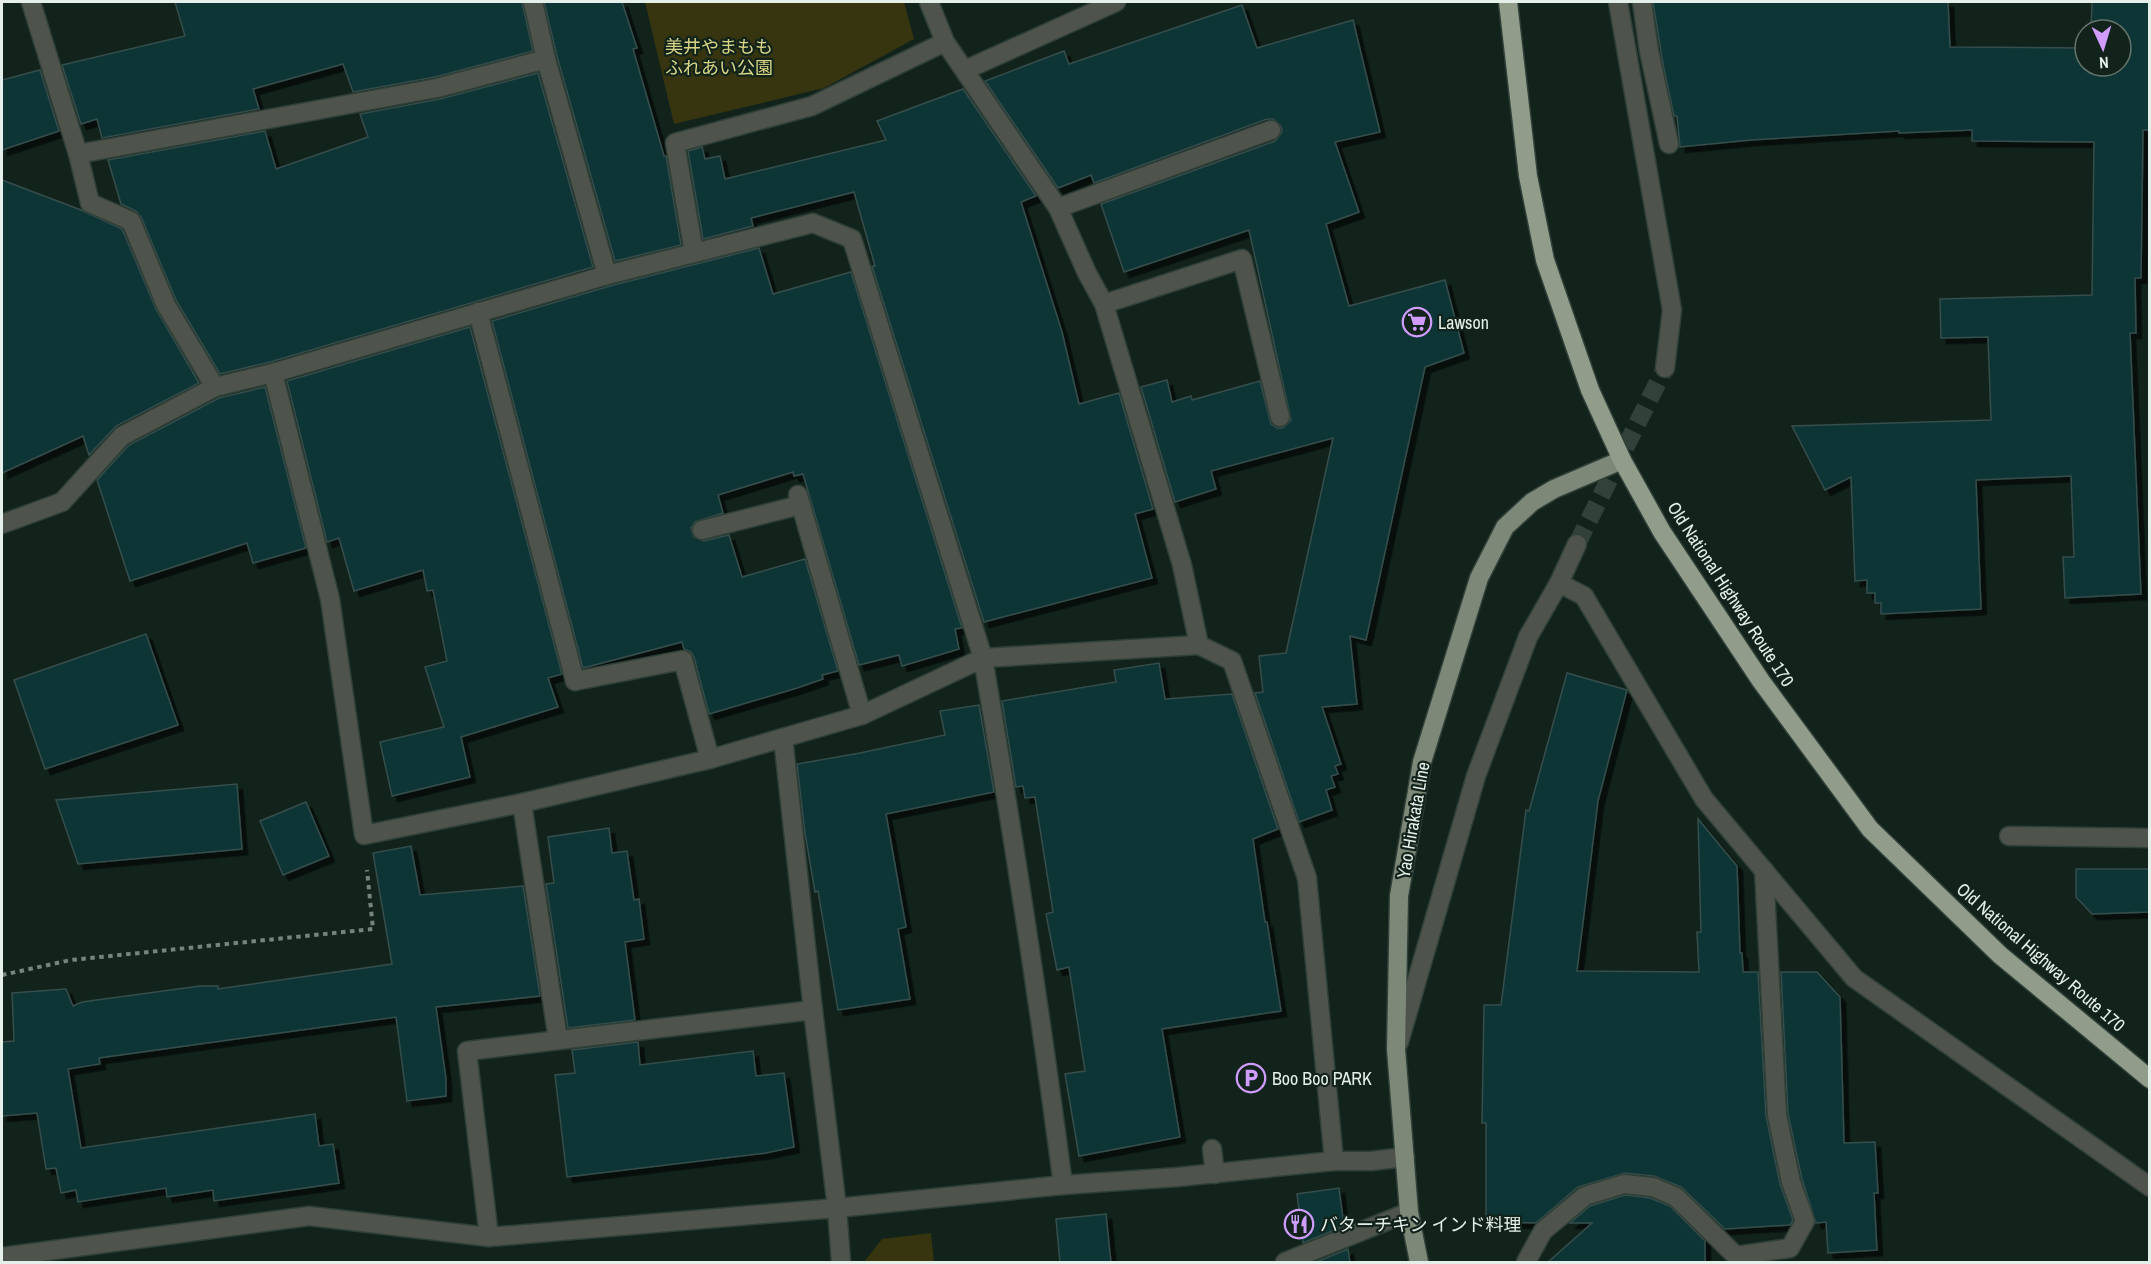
<svg xmlns="http://www.w3.org/2000/svg" width="2151" height="1264" font-family="'Archivo Narrow','Noto Sans JP',sans-serif">
<style>
.green{fill:#373510}
.building{fill:#0f3534;stroke:#364d4c;stroke-width:1.5;filter:url(#shadow)}
.lines{fill:none;stroke-linecap:round;stroke-linejoin:round}
.street-tunnel{stroke:#31423a;stroke-width:18;stroke-dasharray:18 9;stroke-linecap:butt}
.lane-casing{stroke:#2f4038;stroke-width:21}
.street-casing{stroke:#2f4038;stroke-width:21}
.primary-casing{stroke:#2f4038;stroke-width:21}
.highway-casing{stroke:#2f4038;stroke-width:21}
.path{stroke:#76847d;stroke-width:4;stroke-dasharray:4.5 4.5;stroke-linecap:butt}
.lane{stroke:#4e534c;stroke-width:18}
.street{stroke:#4e534c;stroke-width:18}
.primary{stroke:#7e8879;stroke-width:18}
.highway{stroke:#919c8b;stroke-width:18}
.labels{text-anchor:middle;dominant-baseline:central;stroke-width:4.5;stroke-linejoin:round;paint-order:stroke}
.park-label{font-size:18px;fill:#d9d585;stroke:#11231b}
.poi-label{font-size:18px;fill:#e4efe9;stroke:#11231b;text-anchor:start}
.street-label{font-size:18px;fill:#e4efe9;stroke:#11231b}
</style>
<defs>
<filter id="shadow"><feDropShadow dx="5.5" dy="5.5" stdDeviation="0" flood-color="#0009"/></filter>
</defs>
<rect width="100%" height="100%" fill="#11231b"/>
<g class="green">
<polygon points="645,2 904,2 914,39 824,88 674,124"/>
<polygon points="931,1233 934,1262 864,1262 882,1239"/>
</g>
<g class="building">
<polygon points="175,2 522,2 533,51 435,77 353,92 343,64 253,89 259,109 102,138 97,119 81,124 62,65 185,36"/>
<polygon points="544,2 622,2 637,48 633,49 664,156 666,156 681,245 615,261 557,56"/>
<polygon points="1653,2 1948,2 1950,47 2085,48 2085,66 2121,66 2121,30 2091,30 2092,2 2150,2 2150,130 2143,130 2141,278 2135,278 2136,333 2130,333 2141,594 2065,598 2063,557 2074,557 2071,476 1976,480 1981,609 1881,614 1881,603 1875,603 1875,593 1867,593 1867,580 1855,581 1851,477 1825,490 1792,426 1991,420 1988,337 1941,338 1940,299 2092,295 2094,142 1972,141 1972,130 1899,133 1899,131 1751,140 1680,147 1677,116 1674,116 1663,64"/>
<polygon points="1242,5 1257,48 1353,20 1380,132 1335,142 1359,212 1326,224 1349,306 1445,280 1464,353 1425,367 1366,640 1350,636 1357,704 1322,707 1341,764 1335,766 1338,774 1331,776 1335,787 1326,790 1332,810 1299,822 1255,693 1263,692 1259,656 1286,653 1333,438 1211,471 1216,489 1175,502 1141,387 1167,380 1172,402 1191,396 1192,400 1260,381 1271,424 1277,428 1283,428 1291,420 1249,230 1124,272 1101,204 1275,141 1282,132 1281,126 1273,119 1267,119 1094,183 1091,175 1058,188 985,81 1064,51 1069,64"/>
<polygon points="40,70 59,131 2,150 2,80"/>
<polygon points="538,73 593,267 270,362 220,374 176,300 141,217 136,211 121,204 108,160 265,131 276,169 368,137 360,114 440,99"/>
<polygon points="963,89 1036,196 1021,202 1062,332 1079,404 1119,393 1153,509 1135,514 1152,578 984,622 872,266 875,266 854,192 751,218 753,226 703,239 688,151 702,147 705,159 720,156 725,179 886,140 877,121"/>
<polygon points="2,180 81,210 122,229 156,309 199,383 116,426 89,455 83,436 2,473"/>
<polygon points="759,248 773,294 851,272 962,628 955,629 959,649 902,666 899,655 859,665 803,474 794,476 793,472 718,495 723,513 695,522 691,528 694,537 704,541 729,535 742,577 805,559 838,671 822,675 823,679 797,688 709,714 694,657 691,652 684,649 682,642 583,668 492,321 610,286"/>
<polygon points="470,327 562,674 548,678 558,707 461,737 470,777 392,796 380,742 444,727 425,667 447,661 433,590 427,591 423,570 354,591 339,538 327,542 287,381"/>
<polygon points="265,387 306,548 253,563 247,543 130,581 97,480 129,445 219,398"/>
<polygon points="146,634 178,725 45,769 14,680"/>
<polygon points="1159,663 1165,699 1232,694 1278,829 1253,839 1265,922 1267,922 1281,1011 1162,1029 1180,1137 1079,1156 1065,1074 1085,1071 1069,967 1057,970 1046,914 1053,912 1035,797 1025,798 1023,786 1016,787 1002,701 1116,682 1114,670"/>
<polygon points="1567,673 1627,690 1598,801 1577,971 1699,972 1697,932 1701,932 1698,819 1737,866 1740,953 1742,953 1743,972 1758,972 1766,1116 1780,1184 1793,1220 1790,1225 1725,1229 1681,1187 1654,1176 1625,1173 1578,1187 1536,1223 1486,1222 1486,1123 1482,1123 1484,1005 1501,1005 1526,810 1529,811"/>
<polygon points="979,705 994,792 886,814 906,927 898,929 910,999 838,1010 818,891 815,892 805,833 797,764 860,753 945,735 940,711"/>
<polygon points="237,784 242,849 78,864 56,800"/>
<polygon points="306,802 329,856 283,875 260,821"/>
<polygon points="609,828 612,853 627,851 634,900 639,899 644,939 625,942 635,1020 568,1028 546,884 554,883 548,837"/>
<polygon points="411,846 420,895 523,886 540,996 436,1007 446,1079 446,1096 407,1101 396,1017 99,1058 100,1064 68,1069 81,1148 315,1114 319,1146 333,1144 339,1183 214,1201 213,1190 167,1197 166,1188 78,1202 76,1190 61,1193 56,1168 46,1169 37,1113 2,1116 2,1042 14,1041 12,993 66,989 73,1006 82,1002 200,986 218,986 218,989 392,964 373,853"/>
<polygon points="2076,869 2150,869 2150,912 2092,914 2076,897"/>
<polygon points="1781,972 1817,972 1840,997 1844,1143 1875,1142 1878,1193 1874,1193 1877,1250 1828,1253 1826,1222 1816,1223 1802,1179 1788,1114"/>
<polygon points="638,1042 640,1065 753,1051 756,1076 784,1073 794,1147 766,1153 567,1177 555,1075 575,1073 572,1050"/>
<polygon points="1339,1188 1344,1226 1303,1243 1297,1194"/>
<polygon points="1625,1195 1650,1198 1670,1206 1705,1241 1705,1263 1547,1263 1592,1223 1570,1223 1590,1206"/>
<polygon points="1106,1214 1111,1263 1060,1263 1056,1219"/>
<polygon points="1348,1249 1350,1263 1314,1263"/>
</g>
<g class="lines">
<polyline class="street-tunnel" points="1577,544 1665,368"/>
<g class="lane-casing">
<g id="lane">
<polyline points="1642,2 1649,51 1669,144"/>
<polyline points="694,253 675,143 812,106 945,42"/>
<polyline points="702,530 800,505"/>
<polyline points="575,681 683,660 710,759"/>
<polyline points="2009,836 2150,838"/>
<polyline points="1212,1149 1215,1174"/>
<polyline points="1285,1262 1409,1212"/>
<polyline points="1526,1262 1543,1231 1585,1196 1624,1184 1653,1187 1676,1197 1736,1256 1790,1248 1805,1221 1791,1182 1777,1115 1764,870"/>
</g>
</g>
<g class="street-casing">
<g id="street">
<polyline points="31,2 78,154 90,203 131,221 166,305 215,387"/>
<polyline points="533,2 546,59"/>
<polyline points="929,2 945,42 1058,208 1087,273 1104,304 1182,565 1199,645 1232,661 1307,878 1334,1161 1371,1161 1405,1157"/>
<polyline points="1618,2 1672,310 1665,368"/>
<polyline points="965,70 1116,2"/>
<polyline points="1058,208 1271,130"/>
<polyline points="607,275 813,223 852,239 983,658 1199,645"/>
<polyline points="1104,304 1242,259 1280,417"/>
<polyline points="478,312 575,681"/>
<polyline points="273,373 330,599 364,835 522,803 558,1040"/>
<polyline points="798,495 862,715"/>
<polyline points="2,524 62,502 122,436 215,387 273,373 607,275 546,59 437,88 78,154"/>
<polyline points="1559,583 1577,544"/>
<polyline points="783,738 813,1010"/>
<path d="M 522,803 L 710,759 L 862,715 L 983,658 C 1013,834 1040,1009 1063,1185"/>
<polyline points="1399,1042 1476,776 1528,637 1559,583 1584,596 1704,799 1854,978 2150,1187"/>
<polyline points="489,1237 467,1051 813,1010 837,1208 841,1262"/>
<polyline points="2,1257 309,1216 489,1237 837,1208 1063,1185 1178,1177 1334,1161"/>
</g>
</g>
<g class="primary-casing">
<polyline id="primary" points="1419,1262 1409,1212 1396,1049 1399,896 1422,762 1479,578 1505,527 1532,502 1554,489 1622,460"/>
</g>
<g class="highway-casing">
<polyline id="highway" points="1508,2 1528,176 1545,260 1590,390 1622,460 1662,532 1761,681 1870,829 2000,955 2150,1079"/>
</g>
<polyline class="path" points="2,975 71,960 373,929 367,870"/>
<use href="#lane" class="lane"/>
<use href="#street" class="street"/>
<use href="#primary" class="primary"/>
<use href="#highway" class="highway"/>
</g>
<defs>
<g id="supermarket-ring" transform="scale(1.5)"><circle r="9.5" fill="#11231b" stroke="#d09dfe" stroke-width="1.5"/><path d="M-6-5.5h2.5l.6 2H6L4.5 2H-2.5L-4.4-4H-6ZM-1.5 3.2a1.3 1.3 0 1 0 .1 0ZM3 3.2a1.3 1.3 0 1 0 .1 0Z" fill="#d09dfe"/></g>
<g id="parking-ring" transform="scale(1.5)"><circle r="9.5" fill="#11231b" stroke="#d09dfe" stroke-width="1.5"/><path d="M-3.5-5.5H1a3.5 3.5 0 0 1 0 7H-1V5.5H-3.5ZM-1-3.4V-.6H.8a1.4 1.4 0 0 0 0-2.8Z" fill="#d09dfe"/></g>
<g id="restaurant-ring" transform="scale(1.5)"><circle r="9.5" fill="#11231b" stroke="#d09dfe" stroke-width="1.5"/><path d="M-5-6h1v4h1v-4h1v4h1v-4h1v5L-1.5 .5V6h-2V.5L-5-1ZM5-6V6H3V1.5H1.5Q1.5-4 5-6Z" fill="#d09dfe"/></g>
</defs>
<g fill-rule="evenodd">
<use href="#supermarket-ring" x="1417" y="322"/>
<use href="#parking-ring" x="1251" y="1078"/>
<use href="#restaurant-ring" x="1299" y="1224"/>
</g>
<g class="labels">
<g class="park-label">
<text x="719" y="46">美井やまもも<tspan x="719" dy="21">ふれあい公園</tspan></text>
</g>
<g class="poi-label">
<text x="1438" y="322">Lawson</text>
<text x="1272" y="1078">Boo Boo PARK</text>
<text x="1320" y="1224">バターチキン インド料理</text>
</g>
<g class="street-label">
<text transform="translate(1731 594) rotate(57)">Old National Highway Route 170</text>
<text transform="translate(1413 820) rotate(-80)">Yao Hirakata Line</text>
<text transform="translate(2041 957) rotate(41)">Old National Highway Route 170</text>
</g>
</g>
<rect width="2151" height="1264" fill="none" stroke="#e4efe9" stroke-width="6"/>
<g transform="translate(2103 48) rotate(176)"><circle r="28" fill="#11231b" stroke="#65756d" stroke-width="1.5"/>
<path d="M0-4.5L10 22L0 15L-10 22Z" fill="#d09dfe"/>
<text y="-9" font-size="16" font-weight="bold" text-anchor="middle" fill="#e4efe9">N</text>
</g>
</svg>
